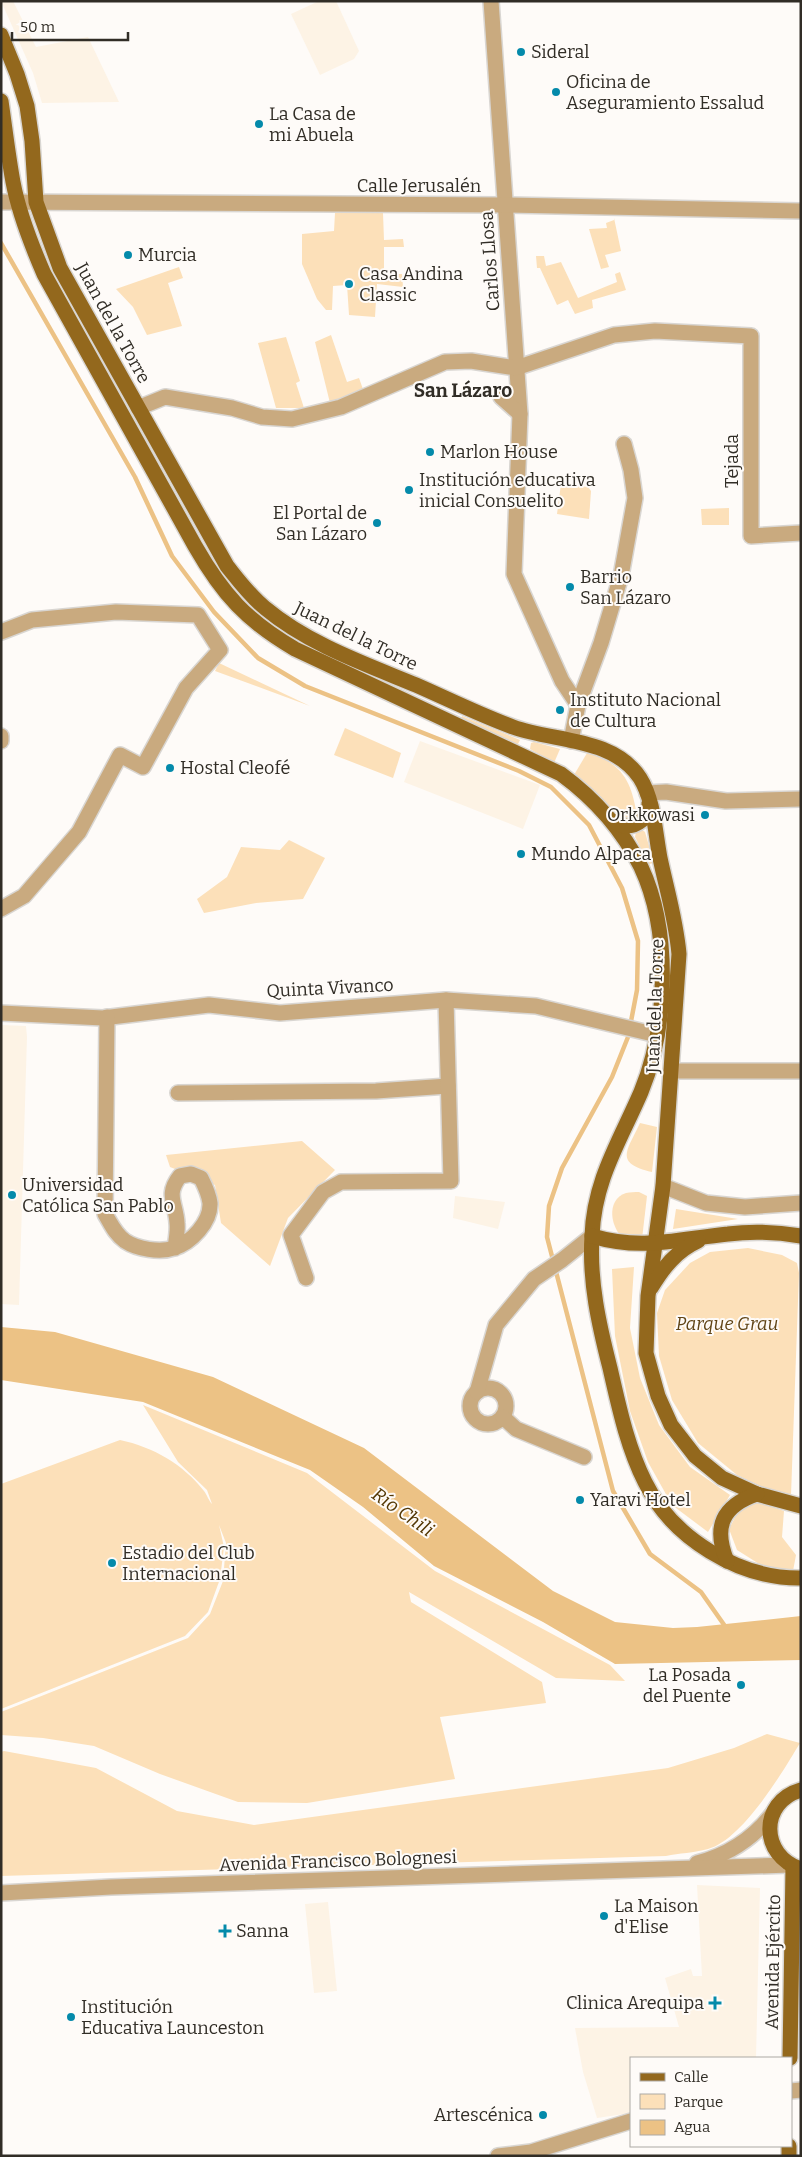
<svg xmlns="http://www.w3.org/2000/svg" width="802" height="2157" font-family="Bitter,serif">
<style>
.built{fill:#fdf3e5}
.green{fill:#fce0b9}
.water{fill:#ecc285}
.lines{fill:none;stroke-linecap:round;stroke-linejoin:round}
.stream{stroke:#ecc285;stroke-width:4.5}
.minor-casing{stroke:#d9d6d2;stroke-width:18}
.major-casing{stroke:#d9d6d2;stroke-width:18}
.minor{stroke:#c9aa7f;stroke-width:15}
.major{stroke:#93681d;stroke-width:15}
.poi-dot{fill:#048aaa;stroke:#fefbf8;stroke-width:2}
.labels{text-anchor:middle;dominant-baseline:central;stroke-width:4;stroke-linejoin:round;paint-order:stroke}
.poi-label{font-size:18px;fill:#312d26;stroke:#fefbf8;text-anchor:start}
.street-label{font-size:18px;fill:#312d26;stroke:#fefbf8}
.park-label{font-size:18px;font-style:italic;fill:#614516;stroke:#fefbf8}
.neighbourhood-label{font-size:19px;font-weight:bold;fill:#312d26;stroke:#fefbf8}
.water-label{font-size:19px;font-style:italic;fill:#543805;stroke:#fefbf8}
</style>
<rect width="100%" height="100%" fill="#fefbf8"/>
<g class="built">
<polygon points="1,1 13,1 36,47 88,37 119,102 42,103 33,73"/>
<polygon points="319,1 336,1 359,51 354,59 320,75 291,14"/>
<polygon points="420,741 540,785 523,829 404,782"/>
<polygon points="1,1025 26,1026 27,1037 19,1305 1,1304"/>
<polygon points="455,1196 505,1202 498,1229 453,1218"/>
<polygon points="697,1885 760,1888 756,2058 631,2058 631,2113 597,2118 583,2072 575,2028 679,2027 665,1978 691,1969 693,1976 702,1976"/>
<polygon points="328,1902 337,1991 314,1993 305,1904"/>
</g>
<g class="green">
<polygon points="335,213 383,213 384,240 403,239 404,247 384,247 384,274 402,274 403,287 377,284 375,317 349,315 347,285 333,286 332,310 326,310 317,299 302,264 302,234 334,231"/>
<polygon points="614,218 621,251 605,255 609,267 601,269 589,229 607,228 606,223 614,220"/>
<polygon points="544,256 546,266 561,262 578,298 617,282 615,274 620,272 626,290 592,300 593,308 575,314 568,300 557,305 540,268 537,268 536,256"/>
<polygon points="179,267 183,278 168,283 182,326 147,335 133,307 116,289"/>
<polygon points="331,335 347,382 359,378 364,392 330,403 315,342"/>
<polygon points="286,337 300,381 296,383 304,408 276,408 258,343"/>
<polygon points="561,484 588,487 591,491 589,519 557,514"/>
<polygon points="729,508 729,525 702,525 701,509"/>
<polygon points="219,663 310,706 215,671"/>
<polygon points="462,716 520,740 517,746 461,719"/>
<polygon points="345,728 401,753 393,778 334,755"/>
<polygon points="534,742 560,749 554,763 530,749 531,743"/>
<path d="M 587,753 C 622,762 632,782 637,817 L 626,822 L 574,775 Z"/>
<polygon points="641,829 645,832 654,863 649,864 635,837 636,832"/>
<polygon points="289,840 325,858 303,899 256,903 204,913 197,899 227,877 241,847 280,850"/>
<path d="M 640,1123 L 657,1127 L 652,1172 C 614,1163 627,1151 640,1123 Z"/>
<polygon points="302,1141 335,1170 288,1218 270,1266 221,1223 215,1185 170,1167 166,1155"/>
<path d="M 639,1192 L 647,1196 L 642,1239 L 624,1239 C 611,1229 605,1200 626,1193 C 630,1192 635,1192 639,1192 Z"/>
<polygon points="676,1209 738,1219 673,1229"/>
<polygon points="748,1248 782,1255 797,1263 799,1273 791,1495 769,1490 737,1475 698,1443 672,1400 659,1356 657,1313 665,1290 690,1263 710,1252"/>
<polygon points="634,1267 630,1328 640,1378 659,1425 690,1467 730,1495 708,1532 672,1505 648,1462 630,1411 615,1336 612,1269"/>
<path d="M 143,1405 L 307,1473 L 435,1571 L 610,1665 L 625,1681 L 556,1678 L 409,1592 L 411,1602 L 542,1682 L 546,1703 L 440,1717 L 455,1779 L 307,1803 L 238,1802 L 160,1774 L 94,1746 L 43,1738 L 1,1735 L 1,1712 L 188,1638 L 210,1614 L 223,1581 L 226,1543 L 219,1525 L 224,1547 L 220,1579 L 208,1612 L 185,1636 L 1,1709 L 1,1484 L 120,1440 C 153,1447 183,1464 204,1491 C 207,1495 209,1501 212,1504 L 207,1490 L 178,1462 Z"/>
<polygon points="755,1501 784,1511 782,1537 796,1555 793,1571 764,1567 737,1550 729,1529 741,1506"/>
<path d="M 767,1734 L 800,1743 C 782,1773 742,1840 708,1849 C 694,1853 679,1853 666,1856 L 1,1876 L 1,1752 L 4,1751 L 96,1768 L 177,1811 L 254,1825 L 668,1768 L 734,1748 Z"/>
</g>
<polygon class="water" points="1,1327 55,1332 213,1377 364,1448 553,1591 615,1622 673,1628 697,1627 801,1616 801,1660 615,1664 543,1622 434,1566 363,1507 310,1470 143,1402 1,1380"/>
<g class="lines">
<polyline class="stream" points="1,243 135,477 172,556 214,612 258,658 305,686 519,771 551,787 589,825 622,888 638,941 637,990 628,1037 612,1077 562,1168 549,1206 547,1237 613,1491 650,1554 701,1592 727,1629"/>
<g class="minor-casing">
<g id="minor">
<polyline points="491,1 520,414 514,574 562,681 578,705"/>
<polyline points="1,202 504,205 801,211"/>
<polyline points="501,397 520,414"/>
<polyline points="138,408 165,397 232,408 262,417 292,419 341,407 445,362 471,361 516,368 614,335 655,331 751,336 751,536 801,533"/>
<polyline points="1,632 32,620 116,612 198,615 220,650 186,688 143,767 120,755 79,832 24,896 1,909"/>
<polyline points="1,736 1,741"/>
<polyline points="571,741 578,705 601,643 621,576 635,498 631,470 624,444"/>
<polyline points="647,793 666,792 726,801 801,799"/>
<polyline points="1,1013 103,1018 209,1005 280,1013 446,1000 536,1006 657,1035"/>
<path d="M 107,1017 L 105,1214 C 111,1224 115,1234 125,1241 C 137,1249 160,1253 174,1248 C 191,1243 211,1222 210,1203 C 209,1194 205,1186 201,1178 L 191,1174 L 180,1176 C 165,1195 176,1203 177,1223 C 178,1231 176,1240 175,1248"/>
<polyline points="672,1071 801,1071"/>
<polyline points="178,1093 376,1091 448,1086"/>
<polyline points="663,1186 706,1203 745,1207 801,1203"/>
<polyline points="306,1278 291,1235 323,1192 341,1182 451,1181 446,1000"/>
<circle cx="488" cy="1406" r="18"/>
<polyline points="477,1392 496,1325 534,1279 562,1260 592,1236"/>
<polyline points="503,1417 516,1429 584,1457"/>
<path d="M 697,1863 C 728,1855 753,1839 773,1813"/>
<polyline points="1,1893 111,1887 789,1865"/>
<polyline points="791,2091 801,2090"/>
<polyline points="498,2156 531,2152 631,2121"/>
</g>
</g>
<g class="major-casing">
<g id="major">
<path d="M 1,35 L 17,74 L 27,106 L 32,141 L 36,202 L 60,268 L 227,566 C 239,581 250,596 265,608 C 308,644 365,664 416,685 C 448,699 480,715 513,727 C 554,742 613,737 640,778 C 654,800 655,832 660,858 C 667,891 676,920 679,954 L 663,1186 L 648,1296 L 646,1353 L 658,1396 L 671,1425 L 695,1456 L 722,1478 L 757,1494 L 801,1506"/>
<path d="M 1,101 C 5,128 8,155 13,182 C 19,214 31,244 44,274 L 195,546 C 223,595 247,621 295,649 L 561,774 C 595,799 622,829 641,867 C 671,931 668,1027 641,1092 C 620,1141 594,1180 592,1236 C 589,1281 599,1325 610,1368 C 619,1407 627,1446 645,1482 C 672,1538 739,1579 801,1578"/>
<path d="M 613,821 C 616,822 620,825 624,826 C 637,827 650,817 649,804"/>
<path d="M 592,1236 C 642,1251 678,1239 728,1234 C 752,1231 777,1232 801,1236"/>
<path d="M 651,1288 C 663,1268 676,1251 698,1241"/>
<path d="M 727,1561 C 713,1527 722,1506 757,1494"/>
<path d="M 801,1790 C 759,1802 760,1856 801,1869"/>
<polyline points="790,2058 793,1867"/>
<polyline points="789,2156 789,2146"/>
</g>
</g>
<use href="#minor" class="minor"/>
<use href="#major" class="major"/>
</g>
<g class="poi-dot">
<circle cx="521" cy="52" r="5"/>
<circle cx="556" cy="92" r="5"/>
<circle cx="259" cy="124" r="5"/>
<circle cx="128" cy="255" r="5"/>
<circle cx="349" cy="284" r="5"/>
<circle cx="430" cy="452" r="5"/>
<circle cx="409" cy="490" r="5"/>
<circle cx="377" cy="523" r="5"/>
<circle cx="570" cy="587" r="5"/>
<circle cx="560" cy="710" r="5"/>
<circle cx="170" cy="768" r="5"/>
<circle cx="705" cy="815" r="5"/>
<circle cx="521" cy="854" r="5"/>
<circle cx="12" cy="1195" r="5"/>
<circle cx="580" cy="1500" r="5"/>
<circle cx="112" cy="1563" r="5"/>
<circle cx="741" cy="1685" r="5"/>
<circle cx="604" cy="1916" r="5"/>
<path d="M222.5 1923.5h5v5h5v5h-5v5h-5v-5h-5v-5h5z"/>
<path d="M712.5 1995.5h5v5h5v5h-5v5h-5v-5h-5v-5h5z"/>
<circle cx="71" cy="2017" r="5"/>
<circle cx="543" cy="2115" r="5"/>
</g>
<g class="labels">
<g class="poi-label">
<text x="531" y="52">Sideral</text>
<text x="566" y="82">Oficina de<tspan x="566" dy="21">Aseguramiento Essalud</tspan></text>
<text x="269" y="114">La Casa de<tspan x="269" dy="21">mi Abuela</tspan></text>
<text x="138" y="255">Murcia</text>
<text x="359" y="274">Casa Andina<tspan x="359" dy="21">Classic</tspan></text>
<text x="440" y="452">Marlon House</text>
<text x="419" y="480">Institución educativa<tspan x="419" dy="21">inicial Consuelito</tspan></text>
<text x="367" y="513" text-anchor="end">El Portal de<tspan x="367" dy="21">San Lázaro</tspan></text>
<text x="580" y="577">Barrio<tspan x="580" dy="21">San Lázaro</tspan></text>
<text x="570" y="700">Instituto Nacional<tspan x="570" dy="21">de Cultura</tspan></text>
<text x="180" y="768">Hostal Cleofé</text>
<text x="695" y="815" text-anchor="end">Orkkowasi</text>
<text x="531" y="854">Mundo Alpaca</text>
<text x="22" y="1185">Universidad<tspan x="22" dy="21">Católica San Pablo</tspan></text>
<text x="590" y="1500">Yaravi Hotel</text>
<text x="122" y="1553">Estadio del Club<tspan x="122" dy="21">Internacional</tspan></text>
<text x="731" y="1675" text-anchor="end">La Posada<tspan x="731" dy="21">del Puente</tspan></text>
<text x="614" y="1906">La Maison<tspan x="614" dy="21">d'Elise</tspan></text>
<text x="236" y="1931">Sanna</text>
<text x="704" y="2003" text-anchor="end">Clinica Arequipa</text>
<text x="81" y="2007">Institución<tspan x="81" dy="21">Educativa Launceston</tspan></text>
<text x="533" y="2115" text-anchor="end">Artescénica</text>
</g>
<g class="street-label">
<text x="419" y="186">Calle Jerusalén</text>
<text transform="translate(490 261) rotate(-94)">Carlos Llosa</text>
<text transform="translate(113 323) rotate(61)">Juan del la Torre</text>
<text transform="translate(732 461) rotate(-90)">Tejada</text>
<text transform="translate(356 636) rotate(26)">Juan del la Torre</text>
<text transform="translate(330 988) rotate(-3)">Quinta Vivanco</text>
<text transform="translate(655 1006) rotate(-88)">Juan del la Torre</text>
<text transform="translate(338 1861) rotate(-2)">Avenida Francisco Bolognesi</text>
<text transform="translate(773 1962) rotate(-89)">Avenida Ejército</text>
</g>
<g class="park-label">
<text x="727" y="1324">Parque Grau</text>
</g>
<g class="neighbourhood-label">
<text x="463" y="390">San Lázaro</text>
</g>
<g class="water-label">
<text transform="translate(403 1512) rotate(35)">Río Chili</text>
</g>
</g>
<rect width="802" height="2157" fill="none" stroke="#312d26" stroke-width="5"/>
<rect x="630" y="2057" width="162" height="90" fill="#fefbf8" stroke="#aca9a4"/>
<rect x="640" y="2073" width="25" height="8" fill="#93681d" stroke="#aca9a4"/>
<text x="674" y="2082" font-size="15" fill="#312d26">Calle</text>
<rect x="640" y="2094" width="25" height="15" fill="#fce0b9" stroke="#aca9a4"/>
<text x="674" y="2107" font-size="15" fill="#312d26">Parque</text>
<rect x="640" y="2120" width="25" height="15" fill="#ecc285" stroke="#aca9a4"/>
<text x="674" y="2132" font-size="15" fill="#312d26">Agua</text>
<path d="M12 32v8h116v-8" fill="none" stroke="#312d26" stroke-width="2.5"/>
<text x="20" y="32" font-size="15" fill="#312d26" stroke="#fefbf8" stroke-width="4" paint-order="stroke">50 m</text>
</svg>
